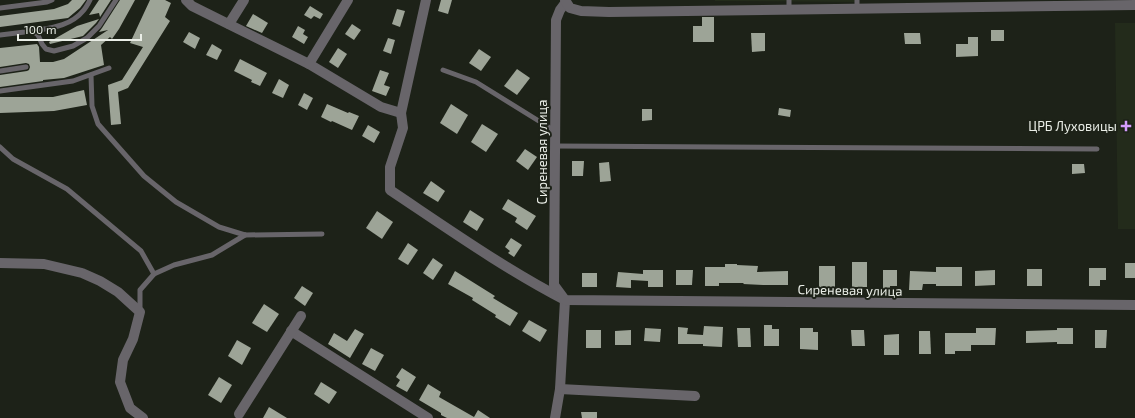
<svg xmlns="http://www.w3.org/2000/svg" width="1135" height="418" font-family="'Exo 2',sans-serif">
<style>
.built{fill:#232b1b}
.building{fill:#9da497}
.lines{fill:none;stroke-linecap:round;stroke-linejoin:round}
.service{stroke:#68656a;stroke-width:5}
.minor{stroke:#68656a;stroke-width:10}
.tertiary{stroke:#68656a;stroke-width:10}
.poi-dot{fill:#d39cfc;stroke:#1d2218;stroke-width:1.5}
.labels{text-anchor:middle;dominant-baseline:central;stroke-width:4;stroke-linejoin:round;paint-order:stroke}
.poi-label{font-size:13px;fill:#eaeee7;stroke:#1d2218;text-anchor:end}
.street-label{font-size:13px;fill:#eaeee7;stroke:#1d2218}
</style>
<rect width="100%" height="100%" fill="#1d2218"/>
<g class="built">
<polygon points="715,0 856,0 856,2 715,1"/>
<polygon points="1115,23 1135,23 1135,229 1118,229"/>
</g>
<g class="building">
<polygon points="72,0 86,0 80,8 68,18 0,27 0,16 54,9 68,4"/>
<polygon points="99,0 111,0 100,17 99,13 89,15"/>
<polygon points="120,0 135,0 119,29 112,39 110,37 101,45 104,65 64,78 43,80 43,81 0,87 0,75 27,71 29,70 30,67 29,64 26,63 0,67 0,48 37,44 39,47 40,62 53,62 64,59 108,30 99,32 102,28"/>
<polygon points="150,0 165,0 171,3 165,17 170,21 128,88 118,92 121,124 111,125 108,85 122,80 143,47 130,43"/>
<polygon points="441,0 452,0 448,14 438,11"/>
<polygon points="310,6 323,14 320,19 314,16 311,19 304,15"/>
<polygon points="397,9 405,11 400,27 392,24"/>
<polygon points="253,14 268,23 262,33 246,26"/>
<polygon points="702,17 714,17 714,42 693,42 693,26 702,26"/>
<polygon points="99,19 96,23 83,36 50,44 49,42 77,26"/>
<polygon points="352,24 361,30 354,40 345,34"/>
<polygon points="298,26 305,30 303,34 308,37 304,44 292,37"/>
<rect x="991" y="30" width="13" height="11"/>
<polygon points="189,32 200,38 195,49 183,42"/>
<polygon points="751,33 765,33 765,51 752,52"/>
<polygon points="904,33 920,33 921,44 905,44"/>
<polygon points="968,37 978,37 978,56 956,57 956,44 968,44"/>
<polygon points="388,38 395,40 391,54 383,51"/>
<polygon points="212,44 222,50 217,60 206,55"/>
<polygon points="338,48 347,54 338,68 329,62"/>
<polygon points="479,49 491,57 481,71 469,63"/>
<polygon points="240,59 267,73 260,86 251,82 252,80 234,71"/>
<polygon points="517,69 530,78 517,95 504,86"/>
<polygon points="380,70 389,73 384,85 390,87 386,96 372,91"/>
<polygon points="279,79 289,85 283,98 272,93"/>
<polygon points="84,90 87,105 54,111 0,113 0,97 53,97"/>
<polygon points="304,93 313,98 307,110 298,105"/>
<polygon points="327,104 348,113 349,112 359,116 352,130 332,121 331,122 321,117"/>
<polygon points="451,104 468,115 457,134 440,123"/>
<polygon points="779,108 791,110 790,117 778,115"/>
<polygon points="642,109 652,109 652,120 642,121"/>
<polygon points="482,124 498,134 486,152 471,142"/>
<polygon points="368,125 380,132 374,143 362,136"/>
<polygon points="525,149 537,157 528,170 516,161"/>
<polygon points="572,161 584,161 583,176 572,176"/>
<polygon points="609,162 611,181 600,182 599,163"/>
<polygon points="1072,164 1084,164 1085,173 1072,174"/>
<polygon points="431,181 445,191 438,202 423,193"/>
<polygon points="508,199 536,216 527,230 515,222 517,218 502,209"/>
<polygon points="470,210 484,219 477,231 463,222"/>
<polygon points="377,211 393,222 382,239 366,228"/>
<polygon points="511,238 522,245 514,257 508,253 510,251 505,247"/>
<polygon points="408,243 418,250 408,265 398,259"/>
<polygon points="433,258 443,265 433,280 423,273"/>
<rect x="852" y="262" width="15" height="25"/>
<rect x="1125" y="263" width="10" height="15"/>
<polygon points="725,264 737,264 737,265 758,266 757,272 788,271 788,285 763,285 743,284 744,283 719,283 719,286 705,286 705,267 725,267"/>
<polygon points="819,266 835,266 835,288 819,289"/>
<polygon points="936,267 962,267 962,286 936,286 936,284 923,284 922,290 909,290 910,271 936,272"/>
<polygon points="1089,268 1106,268 1106,280 1100,280 1100,286 1089,286"/>
<rect x="1027" y="269" width="15" height="17"/>
<polygon points="643,270 663,270 663,287 648,287 648,281 631,280 631,288 616,287 618,272 643,274"/>
<polygon points="676,270 693,270 692,285 676,285"/>
<polygon points="883,270 897,270 897,286 890,286 890,289 883,289"/>
<polygon points="995,270 995,285 975,286 975,271"/>
<polygon points="455,271 495,296 493,298 518,313 510,326 495,317 496,315 472,300 473,298 448,284"/>
<rect x="582" y="273" width="15" height="14"/>
<polygon points="302,286 313,293 305,306 294,298"/>
<polygon points="264,304 279,314 267,332 252,323"/>
<polygon points="529,320 547,330 540,342 522,331"/>
<polygon points="764,325 772,325 772,329 779,329 779,346 764,346"/>
<polygon points="704,326 723,327 722,347 703,346 703,344 678,344 678,327 688,328 687,334 703,335"/>
<polygon points="645,328 661,329 660,342 644,341"/>
<polygon points="737,328 750,328 751,347 738,347"/>
<polygon points="800,328 813,328 813,332 818,332 818,350 800,349"/>
<polygon points="976,328 996,328 995,345 971,345 971,351 955,351 955,354 945,354 945,333 976,333"/>
<polygon points="1057,328 1073,328 1073,344 1057,344 1057,342 1026,343 1026,331 1057,330"/>
<polygon points="355,329 364,334 350,358 328,344 334,333 347,341"/>
<rect x="586" y="330" width="15" height="18"/>
<polygon points="631,330 631,345 615,345 615,331"/>
<polygon points="851,330 864,330 865,346 852,346"/>
<polygon points="1095,330 1107,330 1106,348 1095,348"/>
<polygon points="919,331 930,331 931,354 919,354"/>
<polygon points="899,334 899,355 884,355 884,335"/>
<polygon points="237,340 251,348 242,365 228,356"/>
<polygon points="371,348 384,355 375,371 362,364"/>
<polygon points="402,368 416,377 407,392 396,386 400,380 396,377"/>
<polygon points="219,377 232,385 221,403 208,395"/>
<polygon points="321,382 337,392 329,404 314,394"/>
<polygon points="428,384 441,392 439,397 474,417 478,410 490,418 447,418 441,415 441,413 419,400"/>
<polygon points="269,407 287,418 263,418"/>
<polygon points="581,412 597,412 597,418 582,418"/>
</g>
<g class="lines">
<g class="service">
<polyline points="857,0 857,9"/>
<polyline points="0,8 47,2 52,0"/>
<polyline points="789,10 789,0"/>
<path d="M 33,31 C 50,28 71,26 83,11 C 86,8 88,4 90,0"/>
<polyline points="0,35 33,31 38,35 42,44 46,49 54,51 73,46 87,38 99,26 116,0"/>
<polyline points="443,70 476,82 555,131"/>
<polyline points="0,71 26,67"/>
<polyline points="91,75 92,106 98,124 144,176 176,202 219,227 245,235 322,234"/>
<polyline points="0,91 73,81 109,68"/>
<polyline points="555,146 1097,149"/>
<polyline points="0,147 13,159 67,189 141,251 154,274"/>
<polyline points="140,311 140,290 154,274 174,265 212,255 245,235"/>
</g>
<g class="minor">
<polyline points="186,0 192,6 309,64 381,107 401,113"/>
<path d="M 426,0 L 401,113 L 403,128 L 390,167 L 390,190 C 447,228 505,269 565,300 L 560,389 L 555,418"/>
<polyline points="566,2 560,10 556,20 554,285 565,300 1135,305"/>
<polyline points="229,24 244,0"/>
<polyline points="309,64 348,0"/>
<polyline points="0,263 44,264 82,273 100,281 118,292 140,312 133,339 123,360 120,382 130,408 143,418"/>
<polyline points="291,331 428,418"/>
<polyline points="560,389 695,396"/>
<polyline points="239,414 301,316"/>
</g>
<polyline class="tertiary" points="565,0 570,8 581,11 609,12 1135,5"/>
</g>
<path class="poi-dot" d="M1124 120h4v4h4v4h-4v4h-4v-4h-4v-4h4z"/>
<g class="labels">
<g class="poi-label">
<text x="1117" y="126">ЦРБ Луховицы</text>
</g>
<g class="street-label">
<text transform="translate(542 152) rotate(-90)">Сиреневая улица</text>
<text transform="translate(850 290) rotate(1)">Сиреневая улица</text>
</g>
</g>
<path d="M18 34v6h123v-6" fill="none" stroke="#eaeee7" stroke-width="2"/>
<text x="24" y="34" font-size="12" fill="#eaeee7" stroke="#1d2218" stroke-width="3" paint-order="stroke">100 m</text>
</svg>
